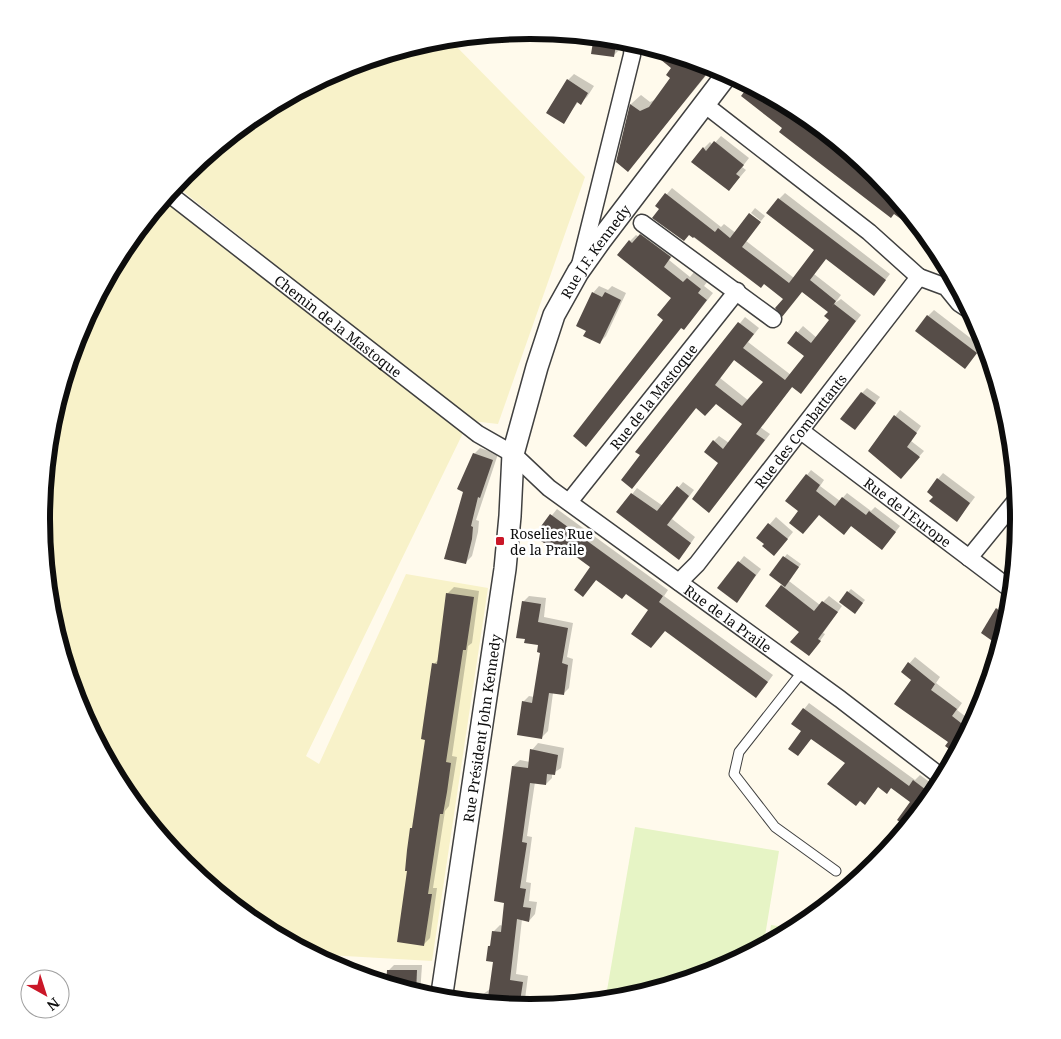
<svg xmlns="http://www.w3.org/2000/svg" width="1061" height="1039" font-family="'Noto Serif',serif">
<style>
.farmland{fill:#f8f2c9}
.pitch{fill:#e6f4c5}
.shadow{fill:#0003;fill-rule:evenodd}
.building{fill:#564d48;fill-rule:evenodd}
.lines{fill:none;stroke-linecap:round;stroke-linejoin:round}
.service-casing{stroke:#404040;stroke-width:11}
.minor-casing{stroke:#404040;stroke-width:19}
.tertiary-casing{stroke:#404040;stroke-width:24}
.service{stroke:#fff;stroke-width:9}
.minor{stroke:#fff;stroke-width:16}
.tertiary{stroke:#fff;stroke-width:21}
.poi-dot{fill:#ca1728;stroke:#fff;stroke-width:2}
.labels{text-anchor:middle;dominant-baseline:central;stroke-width:5;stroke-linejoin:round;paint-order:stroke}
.street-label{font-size:14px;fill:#0d0d0d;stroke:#fff}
.poi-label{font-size:14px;fill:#0d0d0d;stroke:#fff;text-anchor:start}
.rim{fill:none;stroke:#0d0d0d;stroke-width:6}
</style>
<rect width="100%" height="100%" fill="#fffaec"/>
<g class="farmland">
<polygon points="448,38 585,177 498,424 472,421 175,185 185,173 259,112 343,67 435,39"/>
<polygon points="164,198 463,433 306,756 319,764 406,574 488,588 432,961 310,954 258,926 184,865 123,791 78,707 50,615 41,519 50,424 78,332 124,247"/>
</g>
<g class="pitch">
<polygon points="635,827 779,851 763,948 718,972 626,1000 605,1002"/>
<polygon points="771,925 799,929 768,945"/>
</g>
<g class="shadow">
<polygon points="581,35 621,39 619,50 613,56 594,46 579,44"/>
<polygon points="644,45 714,66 628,170 617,161 631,104 641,95 650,102 656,99 672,77 673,68"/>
<polygon points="574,74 594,86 587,97 580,103 578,102 563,122 568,80"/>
<polygon points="751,85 794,108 877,174 932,240 784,128"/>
<polygon points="721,136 749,158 742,167 746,170 729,190 704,148 710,142 713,145"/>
<path d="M 672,188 L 721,227 L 724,224 L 794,278 L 816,250 L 779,199 L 785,193 L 890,274 L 879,288 L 826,258 L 814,274 L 841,295 L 835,303 L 841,299 L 861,315 L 806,386 L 793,386 L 760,427 L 770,434 L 715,505 L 720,463 L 714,441 L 719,436 L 729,443 L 743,424 L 716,402 L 697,407 L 632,488 L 642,455 L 637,452 L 745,317 L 759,328 L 748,342 L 791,375 L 806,356 L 789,342 L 803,326 L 817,338 L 831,320 L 830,311 L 803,291 L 764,283 L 761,286 L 689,234 L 657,206 ZM 735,359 L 765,382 L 749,401 L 720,378 Z"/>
<polygon points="755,208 765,216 761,221 751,213"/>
<polygon points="647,228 677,250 669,260 690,277 694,272 707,282 704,286 713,293 690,322 684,328 682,327 586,446 665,320 673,298 630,241 636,235 639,237"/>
<polygon points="599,286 608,290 612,286 626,293 606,336 600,342 588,330 593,293"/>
<polygon points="934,310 982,347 965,368 928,316"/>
<polygon points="867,388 880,397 860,423 862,393"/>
<polygon points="1003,398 1007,413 1001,400"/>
<polygon points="900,410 921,426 911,441 924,451 906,471 869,450"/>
<polygon points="480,448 498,454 476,520 479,521 478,532 472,556 466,562 474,454"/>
<polygon points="811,470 824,480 820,486 840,501 847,493 871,511 875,507 900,526 887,543 852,525 844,534 819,514 800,511 807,475"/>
<polygon points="943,473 975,497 957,521 928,491"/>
<polygon points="683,482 694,490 672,519 695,537 684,553 618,512 637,488 663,506"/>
<polygon points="557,509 668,590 664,596 773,675 762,690 627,592 597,579 583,595 592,567 541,529"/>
<polygon points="776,517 793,532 780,548 765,543 758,538"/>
<polygon points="1017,552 1015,566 1010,562"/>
<polygon points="787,554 801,564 789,581 820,605 829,596 842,606 823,633 825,634 814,649 800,631 782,585 783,584 771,575"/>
<polygon points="744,556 761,569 737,601 719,588"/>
<polygon points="454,587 479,591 472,643 468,646 452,756 457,757 449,806 445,811 433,888 437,888 430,938 424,944 408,870 411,829 414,826 427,739 434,664 439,659 447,594"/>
<polygon points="851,589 865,600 857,610 848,592"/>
<polygon points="529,596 546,598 544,617 573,623 567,657 573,659 569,688 563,694 553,693 548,731 542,737 523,702 529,696 534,697 541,652 523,602"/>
<polygon points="1002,604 1011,611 998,655 990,648 994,641 997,609"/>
<polygon points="915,657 940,677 936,683 962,703 957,710 974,723 958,754 912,680 902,672"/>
<polygon points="809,703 915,780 920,775 939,789 908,827 899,820 912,802 891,787 879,786 865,803 847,763 812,738 798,755 803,731 793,723"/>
<polygon points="538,743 564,748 561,768 552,774 552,778 546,784 535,782 527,836 532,837 526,882 531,883 529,901 537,902 535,914 529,921 522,919 516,974 528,976 524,1007 481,1004 482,995 490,989 494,961 489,946 492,944 493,932 500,925 503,926 513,766 520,760 530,762 532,750"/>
<polygon points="394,965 422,965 420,995 395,987 388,971"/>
</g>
<g class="building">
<polygon points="594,36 617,39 614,57 591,54"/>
<polygon points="646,46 713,66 628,172 616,162 630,104 640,111 649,107 670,78 666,75 671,68 645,47"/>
<polygon points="567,79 588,93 581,105 577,102 564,124 546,113"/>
<polygon points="750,84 778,99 783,103 779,107 855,165 859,159 870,168 865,173 895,196 922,229 919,232 894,214 891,218 779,132 782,128 741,96"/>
<polygon points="714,141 744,165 736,174 740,177 729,191 691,162 703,147 706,151"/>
<path d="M 665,193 L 715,232 L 718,228 L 730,238 L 749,213 L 761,222 L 742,247 L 789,283 L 814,250 L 766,213 L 778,198 L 886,280 L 874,296 L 826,259 L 810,280 L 836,301 L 831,308 L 834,304 L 856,321 L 801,394 L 792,387 L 756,434 L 765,440 L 709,513 L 692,499 L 718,463 L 704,452 L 713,440 L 723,449 L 742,424 L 716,404 L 705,416 L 696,408 L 632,489 L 621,480 L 640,455 L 635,452 L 738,322 L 754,334 L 743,348 L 785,380 L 804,356 L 787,343 L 796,331 L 811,343 L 829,320 L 824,316 L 828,312 L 802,292 L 782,317 L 775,308 L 783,299 L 764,284 L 761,288 L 694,237 L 693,238 L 689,235 L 684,241 L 652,218 L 659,209 L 655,206 ZM 734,360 L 763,382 L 742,406 L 715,385 Z"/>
<polygon points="640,234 671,257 664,267 683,282 687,278 701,289 698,293 707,300 684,330 681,328 586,447 573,436 663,320 657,315 671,298 617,255 629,240 632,243"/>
<polygon points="592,292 602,297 605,292 621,300 600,344 583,336 586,331 576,326"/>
<polygon points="927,315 977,353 965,369 915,331"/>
<polygon points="861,392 876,403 855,430 840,419"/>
<polygon points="894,415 917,433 907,447 920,457 901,479 868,451"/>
<polygon points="473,453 493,460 480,498 478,497 471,526 473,527 472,539 466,564 444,559 463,492 457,489"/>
<polygon points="806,474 820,485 816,491 835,506 842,497 866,515 869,511 896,532 882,550 851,526 844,535 819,515 803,534 789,523 798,511 785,501"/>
<polygon points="937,478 970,503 957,522 929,501 933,497 927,492"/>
<polygon points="677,486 689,496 667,525 691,543 679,560 616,512 631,493 657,511"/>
<polygon points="550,514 663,596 659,602 768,682 756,698 665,631 651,648 631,634 648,610 626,594 622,599 596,580 583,597 574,590 590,567 564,548 560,553 536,538 541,531 539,529"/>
<polygon points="768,523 788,539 774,556 762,546 764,544 756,538"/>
<polygon points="783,556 799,567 785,587 769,575"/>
<polygon points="738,561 756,575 737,603 717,588"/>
<polygon points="781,585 814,611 822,601 838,612 818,639 821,641 809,656 790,642 799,632 765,606"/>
<polygon points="847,591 863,603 855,614 839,602"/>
<polygon points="446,593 474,597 466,650 463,650 446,762 451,763 447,792 443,814 440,814 428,894 432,894 424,946 397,942 407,871 405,871 407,850 410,828 412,828 425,740 421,739 432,663 437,664"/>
<polygon points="522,601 541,604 538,622 568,628 562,663 568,665 564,695 549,693 542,739 517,735 522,701 532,703 540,653 537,652 538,645 524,643 525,639 516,638"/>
<polygon points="996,608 1009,619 1001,647 981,633"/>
<polygon points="908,662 935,684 931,690 957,709 952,716 970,730 957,755 945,746 948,742 894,704 911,680 901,672"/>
<polygon points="803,708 909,786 913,780 934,796 907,827 897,820 910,802 891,788 887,794 878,787 865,805 860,801 856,806 827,784 845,763 811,739 798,756 788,749 801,731 791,724"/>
<polygon points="530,749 558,755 555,775 547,774 546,785 530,783 522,842 527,843 520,888 526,889 523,907 531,908 529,922 517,919 510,980 523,982 519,1008 487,1005 493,962 486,961 488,946 490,946 492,931 501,932 504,903 494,901 512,766 528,768"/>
<polygon points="387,970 417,970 416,994 386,984"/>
</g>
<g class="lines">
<g class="service-casing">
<polyline id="service" points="802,672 739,752 734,774 775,827 836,871"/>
</g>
<g class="minor-casing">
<g id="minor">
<path id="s1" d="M 168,193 L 478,434 L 513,454 L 549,488 L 840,699 L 944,779"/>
<polyline points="642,223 773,319"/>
<polyline points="580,265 632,55 633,42"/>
<polyline points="919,277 946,287 959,303 971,311"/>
<path id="s2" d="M 801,431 L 1013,591"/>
<path id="s3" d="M 569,502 L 737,291"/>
<polyline points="969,558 1018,498"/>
<path id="s4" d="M 679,582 L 697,564 L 919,277 L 869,232 L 704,104"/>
</g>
</g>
<g class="tertiary-casing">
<g id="tertiary">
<path id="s5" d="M 441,1000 L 505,569 L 510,516 L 513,454 L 537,367 L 554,315 L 578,272 L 600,241 L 728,73"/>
</g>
</g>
<use href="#service" class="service"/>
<use href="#minor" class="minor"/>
<use href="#tertiary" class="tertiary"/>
</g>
<rect class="poi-dot" x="495" y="536" width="10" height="10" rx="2.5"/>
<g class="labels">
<g class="street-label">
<text stroke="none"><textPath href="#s5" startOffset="772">Rue J.F. Kennedy</textPath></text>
<text stroke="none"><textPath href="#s1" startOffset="216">Chemin de la Mastoque</textPath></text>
<text stroke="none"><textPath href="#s3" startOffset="135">Rue de la Mastoque</textPath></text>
<text stroke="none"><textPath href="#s4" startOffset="194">Rue des Combattants</textPath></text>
<text stroke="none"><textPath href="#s2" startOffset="134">Rue de l'Europe</textPath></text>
<text stroke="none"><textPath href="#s1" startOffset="704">Rue de la Praile</textPath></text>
<text stroke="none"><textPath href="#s5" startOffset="275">Rue Président John Kennedy</textPath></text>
</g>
<g class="poi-label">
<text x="510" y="533">Roselies Rue<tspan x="510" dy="16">de la Praile</tspan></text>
</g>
</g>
<path d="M0 0H1061V1039H0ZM50 519a480 480 0 1 1 960 0a480 480 0 1 1-960 0Z" fill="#fff" fill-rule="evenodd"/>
<path class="rim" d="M50 519a480 480 0 1 1 960 0a480 480 0 1 1-960 0Z"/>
<g transform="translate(45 994) rotate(141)"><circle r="24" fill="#ffffff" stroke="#9e9e9e"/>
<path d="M0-4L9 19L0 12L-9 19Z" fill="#ca1728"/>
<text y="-8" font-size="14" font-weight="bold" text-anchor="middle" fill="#0d0d0d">N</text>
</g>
</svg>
